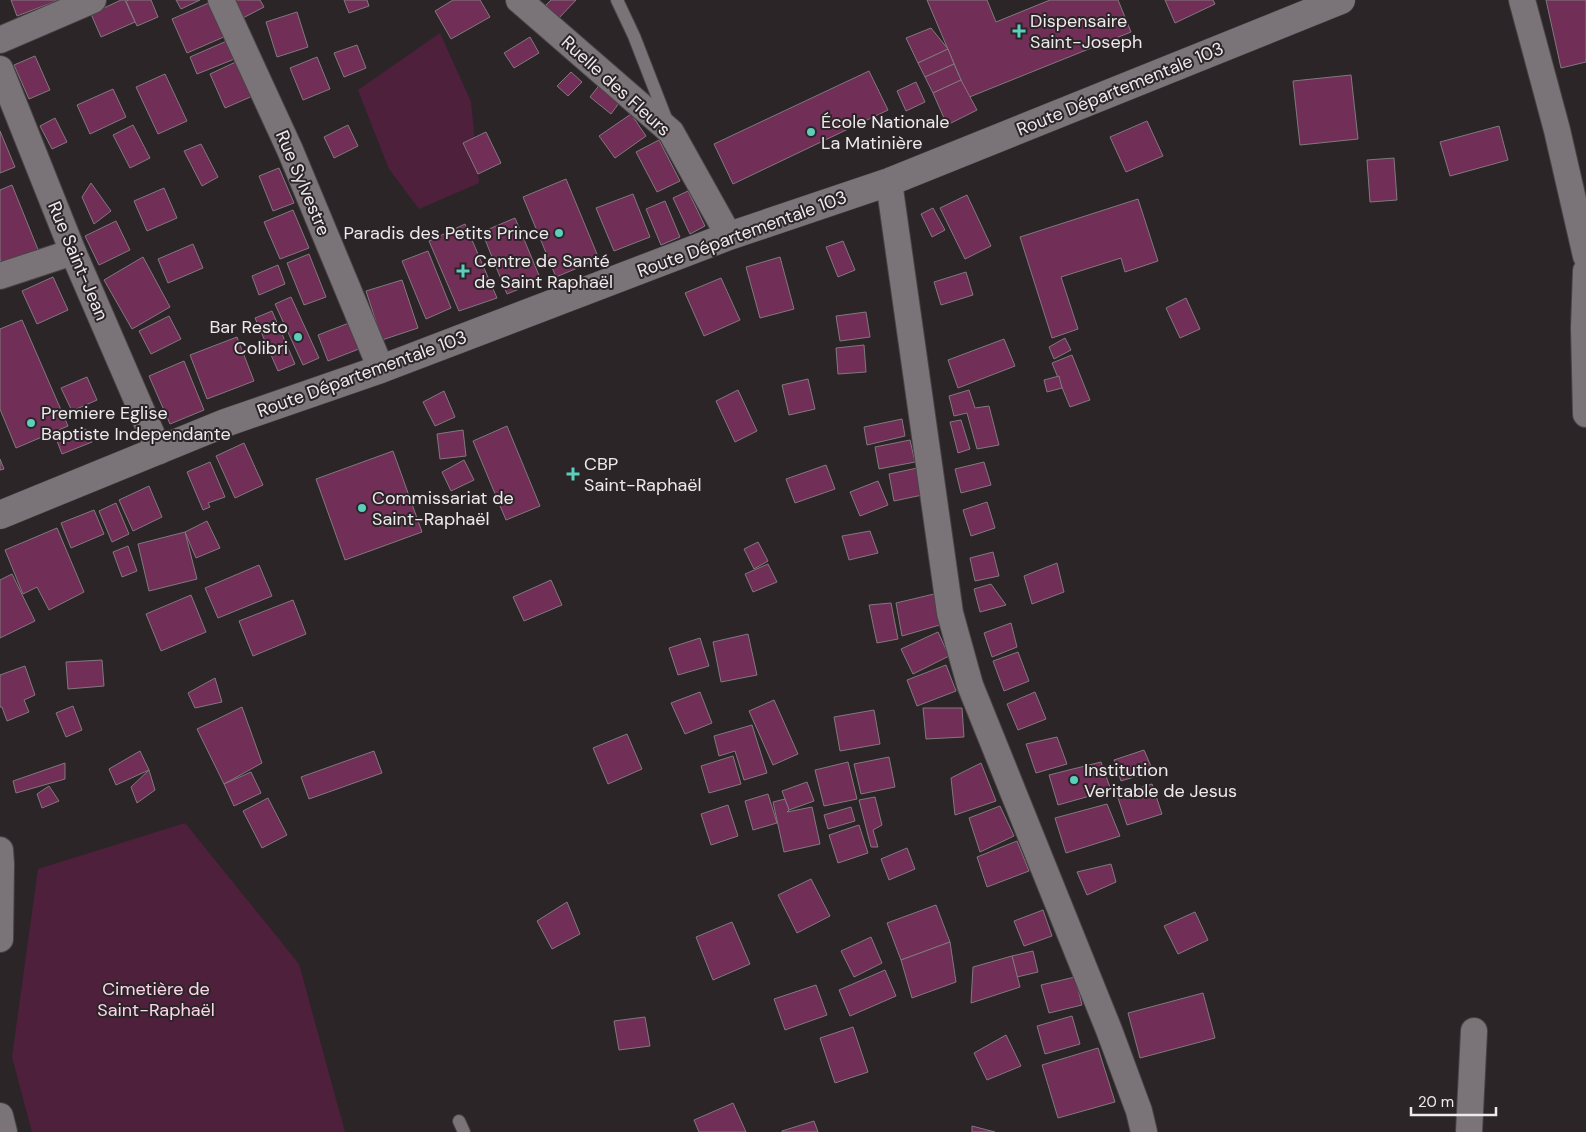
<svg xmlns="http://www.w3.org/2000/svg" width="1586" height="1132" font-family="'DM Sans',sans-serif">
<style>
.green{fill:#4e203c}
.building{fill:#712e57;stroke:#80797d}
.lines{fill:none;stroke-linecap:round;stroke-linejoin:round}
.lane-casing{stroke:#484346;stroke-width:14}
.street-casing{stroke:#484346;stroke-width:28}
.secondary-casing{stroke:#484346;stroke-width:29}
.lane{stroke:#7a7377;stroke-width:12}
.street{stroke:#7a7377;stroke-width:26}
.secondary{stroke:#7a7377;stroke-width:28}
.poi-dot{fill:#5bcebc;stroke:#2b2528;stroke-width:2}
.labels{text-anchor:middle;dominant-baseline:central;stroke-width:4;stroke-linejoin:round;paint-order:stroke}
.poi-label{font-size:18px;fill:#eeeaec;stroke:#2b2528;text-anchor:start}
.street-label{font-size:18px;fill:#eeeaec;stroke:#2b2528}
.park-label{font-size:18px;fill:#ffd5eb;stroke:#2b2528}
</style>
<rect width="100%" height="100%" fill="#2b2528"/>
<g class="green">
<polygon points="440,33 471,102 479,183 419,209 389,169 358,90"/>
<polygon points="185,823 299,964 345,1132 32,1132 12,1057 38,869"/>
</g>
<g class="building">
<polygon points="11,0 59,0 17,16"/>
<polygon points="121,0 125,0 135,22 101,37 91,14"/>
<polygon points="129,0 151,0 158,17 137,26 126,1"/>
<polygon points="176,0 200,0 181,9"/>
<polygon points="234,0 260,0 264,7 241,19"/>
<polygon points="344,0 367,0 369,6 349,13"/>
<polygon points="453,0 480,0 490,17 451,39 435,11"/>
<polygon points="551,0 576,0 559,18 546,5"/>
<polygon points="927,0 987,0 996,22 1050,0 1118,0 1131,32 967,98 961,80"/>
<polygon points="1165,0 1213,0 1215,4 1175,23"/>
<polygon points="1546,0 1586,0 1586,62 1561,68"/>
<polygon points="211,2 226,36 187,53 172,19"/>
<polygon points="297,12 308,47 277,57 266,22"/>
<polygon points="931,28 948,49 918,63 906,38"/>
<polygon points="530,37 539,53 514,68 504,53"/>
<polygon points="229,40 237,58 197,74 190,57"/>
<polygon points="357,45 366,68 344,77 334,53"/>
<polygon points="948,49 954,64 925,77 918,63"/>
<polygon points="35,56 50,90 29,99 14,65"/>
<polygon points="317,57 330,89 303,100 290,68"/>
<polygon points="240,60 255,95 225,108 210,74"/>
<polygon points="954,64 961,80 933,93 925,77"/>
<polygon points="869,71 888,110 733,184 714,144"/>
<polygon points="571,72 582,82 568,96 557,86"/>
<polygon points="165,74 187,121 158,134 136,87"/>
<polygon points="1351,75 1358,139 1300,145 1293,81"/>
<polygon points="961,80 977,110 947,125 933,93"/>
<polygon points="916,82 925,102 906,111 897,91"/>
<polygon points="601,83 622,99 611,114 590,97"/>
<polygon points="113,89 126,117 90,134 77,105"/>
<polygon points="631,114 646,136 615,158 599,136"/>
<polygon points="55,118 67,142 52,149 40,126"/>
<polygon points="1147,121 1163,156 1126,172 1110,137"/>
<polygon points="133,125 150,158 130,168 113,135"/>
<polygon points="348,125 358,146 334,158 324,137"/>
<polygon points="1499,126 1508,160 1450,176 1440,142"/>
<polygon points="0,131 15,167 0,173"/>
<polygon points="486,132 501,163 478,174 463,143"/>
<polygon points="659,140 680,181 657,192 636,152"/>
<polygon points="201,144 218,177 202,186 184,151"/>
<polygon points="1394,158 1397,200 1370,202 1367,160"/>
<polygon points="279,168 294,203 273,211 259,176"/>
<polygon points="566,179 599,259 556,277 523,197"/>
<polygon points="91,183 111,211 94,224 82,197"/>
<polygon points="12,185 39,252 3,266 0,259 0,190"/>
<polygon points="164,188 177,218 147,231 134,201"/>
<polygon points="688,191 705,226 690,234 673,198"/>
<polygon points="633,194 650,237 614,251 596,208"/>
<polygon points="967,195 991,246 965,259 940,208"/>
<polygon points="1138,199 1158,261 1125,272 1121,258 1061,277 1078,329 1052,338 1020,237"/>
<polygon points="665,201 680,237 661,245 646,209"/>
<polygon points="933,208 945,230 932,237 921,214"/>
<polygon points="293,210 309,248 280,259 264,222"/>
<polygon points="515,218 541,280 507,294 482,232"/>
<polygon points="116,221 130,250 99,265 85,236"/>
<polygon points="465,224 497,298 459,311 429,241"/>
<polygon points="843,241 855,270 838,277 826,247"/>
<polygon points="193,244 203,268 168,283 158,259"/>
<polygon points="428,251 451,308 426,319 402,261"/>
<polygon points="309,254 326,297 304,305 287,263"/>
<polygon points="143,257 170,307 132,329 104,280"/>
<polygon points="780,257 794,309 760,318 746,267"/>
<polygon points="278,265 285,284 259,295 252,276"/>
<polygon points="966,272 973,295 941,305 934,282"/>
<polygon points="53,277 68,310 37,324 22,291"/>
<polygon points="721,278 740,320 704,336 685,293"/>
<polygon points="402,280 418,328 382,340 366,291"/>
<polygon points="291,297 319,358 303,365 275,304"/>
<polygon points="1186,298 1200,329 1180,338 1166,308"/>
<polygon points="272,311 295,364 278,371 255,318"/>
<polygon points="866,312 870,337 840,341 836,316"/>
<polygon points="169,316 181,339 151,354 139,331"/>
<polygon points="22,320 68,426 16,448 0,409 0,329"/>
<polygon points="354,321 364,347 328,361 318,335"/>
<polygon points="237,337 254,381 207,399 190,355"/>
<polygon points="1065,338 1071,350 1054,359 1049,347"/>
<polygon points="1004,339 1015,366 958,388 948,360"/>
<polygon points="864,345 866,372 838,374 836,348"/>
<polygon points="1072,355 1090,400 1070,407 1052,363"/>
<polygon points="184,361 204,410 170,424 149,376"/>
<polygon points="1059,376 1062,388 1047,392 1044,380"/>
<polygon points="87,377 97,400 72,411 61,388"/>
<polygon points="808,379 815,409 789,415 782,385"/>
<polygon points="738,390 757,431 735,442 716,401"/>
<polygon points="969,390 975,408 989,406 999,445 977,449 967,413 954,416 949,396"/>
<polygon points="444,391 455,417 435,426 423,402"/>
<polygon points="902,419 905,436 867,445 864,427"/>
<polygon points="961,420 970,449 958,453 950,422"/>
<polygon points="507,426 540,506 506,520 473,441"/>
<polygon points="86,429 92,442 62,454 57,441"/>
<polygon points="463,430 466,456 440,459 437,434"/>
<polygon points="910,440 915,462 879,469 875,447"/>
<polygon points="244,443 263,485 235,498 216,456"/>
<polygon points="393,451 422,532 345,560 316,479"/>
<polygon points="0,459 4,469 0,470"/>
<polygon points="464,460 474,480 451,491 442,472"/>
<polygon points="210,462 225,497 208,503 210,507 203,510 187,472"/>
<polygon points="984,462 991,485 961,493 955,469"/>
<polygon points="826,465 835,489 795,503 786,479"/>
<polygon points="922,467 927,494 894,501 889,474"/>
<polygon points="878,481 888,505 860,516 850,492"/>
<polygon points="149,486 162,517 133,531 119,500"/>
<polygon points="987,502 995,528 971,536 963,510"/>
<polygon points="116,503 129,534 112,542 99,511"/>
<polygon points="94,510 104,534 71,548 61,523"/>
<polygon points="207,521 220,548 196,558 185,532"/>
<polygon points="57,528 84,592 49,610 37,587 23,594 5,550"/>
<polygon points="870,531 878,553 849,560 842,536"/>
<polygon points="185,532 197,579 149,591 138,544"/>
<polygon points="758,542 768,561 754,569 744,549"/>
<polygon points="128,546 137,571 122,577 113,552"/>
<polygon points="993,552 999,576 975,581 970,558"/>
<polygon points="1057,563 1064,592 1032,604 1024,576"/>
<polygon points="768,564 777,582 753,592 745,574"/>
<polygon points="259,565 272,596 218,618 205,588"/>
<polygon points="12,574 35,621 0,638 0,580"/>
<polygon points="551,580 562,605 524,621 513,597"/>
<polygon points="991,584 1006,605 980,612 974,589"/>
<polygon points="934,594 943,624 902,636 896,603"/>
<polygon points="191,595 206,632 161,651 146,614"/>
<polygon points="293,600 306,634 253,656 239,621"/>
<polygon points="891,603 898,639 877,643 869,605"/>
<polygon points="1011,623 1017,647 992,657 984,633"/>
<polygon points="938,632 949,656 913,674 901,649"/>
<polygon points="748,634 757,675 721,682 713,642"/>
<polygon points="700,638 709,666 678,675 669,648"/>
<polygon points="1018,652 1029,681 1004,691 993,661"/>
<polygon points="102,660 104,686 68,689 66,662"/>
<polygon points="946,665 956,691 917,706 907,680"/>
<polygon points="25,666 35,695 24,700 29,712 7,721 2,707 0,707 0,675"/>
<polygon points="215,678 222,702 195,708 188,693"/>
<polygon points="700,692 712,723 685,734 671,703"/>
<polygon points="1035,692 1046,719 1018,730 1007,704"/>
<polygon points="774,700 798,754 773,765 749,711"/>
<polygon points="73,706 82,730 66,737 56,713"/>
<polygon points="242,707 262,763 224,784 197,729"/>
<polygon points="923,708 962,708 964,737 926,739"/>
<polygon points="874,710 880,744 840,751 834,717"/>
<polygon points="752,725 767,773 744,780 735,751 719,756 714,736"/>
<polygon points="627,734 642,769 608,784 593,748"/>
<polygon points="1057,737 1067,764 1036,773 1026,744"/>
<polygon points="1144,750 1153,771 1121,781 1114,760"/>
<polygon points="140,751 149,770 116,785 109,769"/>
<polygon points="374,751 382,773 309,799 301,777"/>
<polygon points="733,756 741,784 709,793 701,766"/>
<polygon points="889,757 895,787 861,794 854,764"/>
<polygon points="848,762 857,799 824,806 815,770"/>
<polygon points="1101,762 1111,790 1058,805 1049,775"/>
<polygon points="65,763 65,779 16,793 13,781"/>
<polygon points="981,763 996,801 955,815 951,778"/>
<polygon points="149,770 155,790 137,803 131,787"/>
<polygon points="251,772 261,793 234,806 224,784"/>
<polygon points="807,782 814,801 789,810 782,791"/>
<polygon points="1152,784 1162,814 1127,825 1117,795"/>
<polygon points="49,786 59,801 42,808 37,794"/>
<polygon points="768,794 777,823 753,830 745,801"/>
<polygon points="875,797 882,825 873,830 878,847 871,847 859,800"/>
<polygon points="268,798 287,835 262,848 243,811"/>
<polygon points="785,799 789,810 787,812 812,807 820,844 784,852 773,802"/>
<polygon points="1107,804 1120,836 1066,853 1055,818"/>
<polygon points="728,805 738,836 711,845 701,814"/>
<polygon points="1000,806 1014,836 980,852 969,818"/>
<polygon points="851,807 855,821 828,829 824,815"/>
<polygon points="859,825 868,853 838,863 829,835"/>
<polygon points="1017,841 1029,871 987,887 977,857"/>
<polygon points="907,848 915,869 889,880 881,859"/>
<polygon points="1111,864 1116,882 1087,895 1077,872"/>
<polygon points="811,879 830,916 797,933 778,895"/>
<polygon points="567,902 580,934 552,949 537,921"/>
<polygon points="936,905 950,942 901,960 887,923"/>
<polygon points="1043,910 1052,936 1024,946 1014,921"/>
<polygon points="1195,912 1208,940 1178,954 1164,926"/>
<polygon points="732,922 750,964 713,980 696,937"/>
<polygon points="871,937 882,963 854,977 841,951"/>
<polygon points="950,942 956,982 912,998 901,960"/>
<polygon points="1033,951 1038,972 1017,977 1012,956"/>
<polygon points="1012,956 1020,987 971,1003 973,967"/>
<polygon points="885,970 896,996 850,1016 839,990"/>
<polygon points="1075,977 1082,1005 1049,1013 1041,985"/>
<polygon points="816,985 827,1015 785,1030 774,999"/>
<polygon points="1203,993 1215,1038 1140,1058 1128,1013"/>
<polygon points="1072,1016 1080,1044 1045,1054 1037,1026"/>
<polygon points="645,1017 650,1046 619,1050 614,1021"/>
<polygon points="853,1027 868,1072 835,1083 820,1038"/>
<polygon points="1006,1035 1021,1066 987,1080 974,1053"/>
<polygon points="1098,1048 1115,1102 1058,1118 1042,1065"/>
<polygon points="733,1103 746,1132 699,1132 694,1120"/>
<polygon points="814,1121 818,1132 782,1132 782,1131"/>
<polygon points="972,1126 995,1132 972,1132"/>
</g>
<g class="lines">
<g class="lane-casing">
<g id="lane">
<polyline points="617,0 634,36 667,121"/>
<polyline points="459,1121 464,1132"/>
</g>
</g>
<g class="street-casing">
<g id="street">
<polyline points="221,0 290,150 381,369"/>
<polyline points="519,0 671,132 729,236"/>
<polyline points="1522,0 1557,130 1586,256"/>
<polyline points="0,40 93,0"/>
<polyline points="0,69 73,252 159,451"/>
<polyline points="889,182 950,613 970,685 1109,1030 1139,1111 1144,1132"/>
<polyline points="1586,271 1584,328 1586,414"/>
<polyline points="0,276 73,252"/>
<polyline points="0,850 1,864 0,939"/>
<polyline points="0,1116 4,1132"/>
<polyline points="1469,1132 1474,1031"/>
</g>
</g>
<g class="secondary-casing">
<polyline id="secondary" points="0,515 225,423 381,369 729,236 889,182 1341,0"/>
</g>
<use href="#lane" class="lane"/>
<use href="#street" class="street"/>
<use href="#secondary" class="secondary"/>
</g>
<g class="poi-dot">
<path d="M1016.5 23.5h5v5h5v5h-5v5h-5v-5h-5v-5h5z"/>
<circle cx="811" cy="132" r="5"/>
<circle cx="559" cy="233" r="5"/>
<path d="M460.5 263.5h5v5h5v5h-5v5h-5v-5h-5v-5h5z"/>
<circle cx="298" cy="337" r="5"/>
<circle cx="31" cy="423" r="5"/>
<path d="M570.5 466.5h5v5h5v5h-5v5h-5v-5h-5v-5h5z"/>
<circle cx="362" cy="508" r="5"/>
<circle cx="1074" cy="780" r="5"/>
</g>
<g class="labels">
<g class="poi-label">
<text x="1030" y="21">Dispensaire<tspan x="1030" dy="21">Saint-Joseph</tspan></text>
<text x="821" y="122">École Nationale<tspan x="821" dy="21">La Matinière</tspan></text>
<text x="549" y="233" text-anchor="end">Paradis des Petits Prince</text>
<text x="474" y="261">Centre de Santé<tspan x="474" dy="21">de Saint Raphaël</tspan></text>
<text x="288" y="327" text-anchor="end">Bar Resto<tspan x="288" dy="21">Colibri</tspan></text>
<text x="41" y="413">Premiere Eglise<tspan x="41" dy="21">Baptiste Independante</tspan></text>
<text x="584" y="464">CBP<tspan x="584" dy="21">Saint-Raphaël</tspan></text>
<text x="372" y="498">Commissariat de<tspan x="372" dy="21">Saint-Raphaël</tspan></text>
<text x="1084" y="770">Institution<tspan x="1084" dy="21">Veritable de Jesus</tspan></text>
</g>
<g class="street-label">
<text transform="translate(616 86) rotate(42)">Ruelle des Fleurs</text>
<text transform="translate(1120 89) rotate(-22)">Route Départementale 103</text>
<text transform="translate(303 183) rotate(67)">Rue Sylvestre</text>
<text transform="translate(742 234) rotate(-20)">Route Départementale 103</text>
<text transform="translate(78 261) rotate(67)">Rue Saint-Jean</text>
<text transform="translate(362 374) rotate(-20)">Route Départementale 103</text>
</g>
<g class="park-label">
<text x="156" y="989">Cimetière de<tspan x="156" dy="21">Saint-Raphaël</tspan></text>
</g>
</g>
<path d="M1411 1107v8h85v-8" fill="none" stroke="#eeeaec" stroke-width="2.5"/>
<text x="1418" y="1107" font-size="15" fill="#eeeaec" stroke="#2b2528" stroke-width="4" paint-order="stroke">20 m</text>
</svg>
